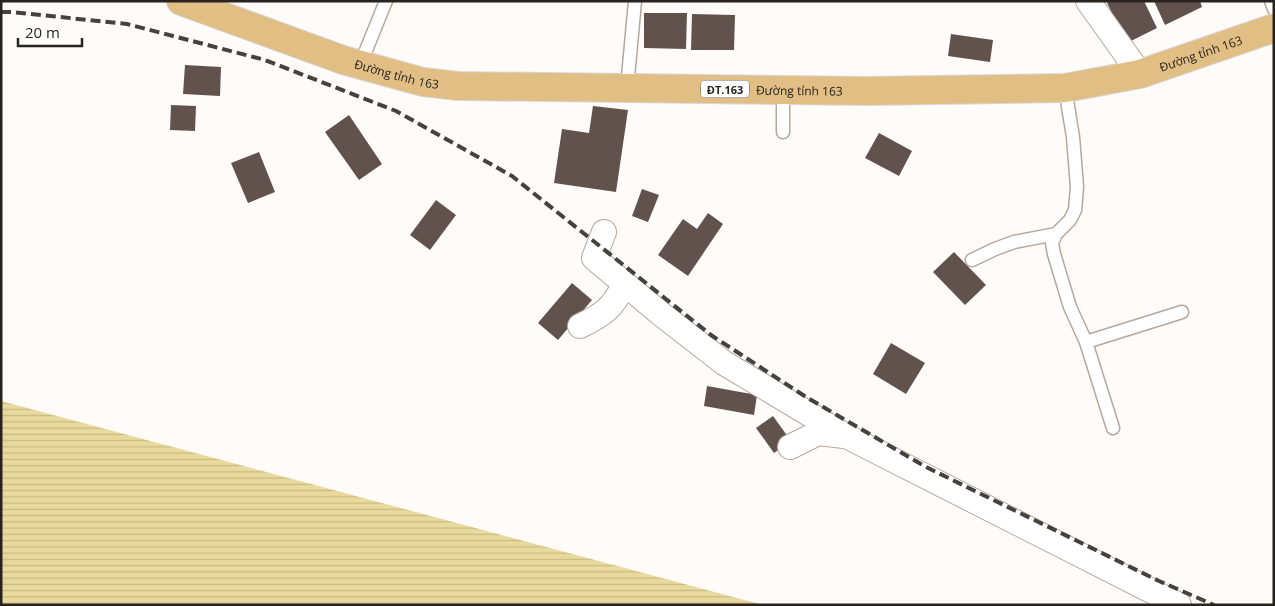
<svg xmlns="http://www.w3.org/2000/svg" width="1275" height="606" font-family="'Open Sans',sans-serif">
<style>
.water{fill:url(#water-rules)}
.building{fill:#61524e}
.lines{fill:none;stroke-linecap:round;stroke-linejoin:round}
.service-casing{stroke:#b5a79d;stroke-width:15}
.minor-casing{stroke:#b5a79d;stroke-width:26}
.primary-casing{stroke:#d8d7d7;stroke-width:30}
.service{stroke:#fff;stroke-width:12}
.minor{stroke:#fff;stroke-width:24}
.primary{stroke:#e1be83;stroke-width:28}
.rail{stroke:#45413d;stroke-width:4;stroke-dasharray:10 5;stroke-linecap:butt}
.labels{text-anchor:middle;dominant-baseline:central;stroke-width:5;stroke-linejoin:round;paint-order:stroke}
.shield{fill:#fff;stroke:#686562;stroke-width:1}
.shield-label{font-size:11px;font-weight:bold;fill:#28231f}
.street-label{font-size:12px;fill:#28231f;stroke:#fff}
</style>
<defs>
<pattern id="water-rules" width="6" height="5" patternUnits="userSpaceOnUse" patternTransform="scale(1.25)"><rect width="6" height="5" fill="#e9d99c"/><path d="M0 2.5h6" fill="none" stroke="#c8ba86"/></pattern>
</defs>
<rect width="100%" height="100%" fill="#fefbf9"/>
<polygon class="water" points="1,401 763,605 1,605"/>
<g class="building">
<polygon points="1110,1 1144,1 1157,28 1127,43 1107,3"/>
<polygon points="1154,1 1200,1 1202,7 1165,25"/>
<polygon points="644,13 687,13 686,49 644,48"/>
<polygon points="692,14 735,15 734,50 691,50"/>
<polygon points="951,34 993,40 990,62 948,56"/>
<polygon points="185,65 221,67 220,96 183,94"/>
<polygon points="171,105 196,106 195,131 170,130"/>
<polygon points="593,106 628,110 616,192 554,183 562,129 589,133"/>
<polygon points="349,115 382,164 359,180 325,132"/>
<polygon points="879,133 912,151 899,176 865,158"/>
<polygon points="259,152 275,192 248,203 231,163"/>
<polygon points="642,189 659,195 648,222 632,216"/>
<polygon points="436,200 456,215 430,250 410,235"/>
<polygon points="708,213 723,224 688,276 658,255 683,219 697,229"/>
<polygon points="954,252 986,285 965,305 933,272"/>
<polygon points="572,283 592,300 558,340 538,323"/>
<polygon points="891,343 925,363 906,394 873,374"/>
<polygon points="707,386 757,395 754,415 704,406"/>
<polygon points="773,416 791,441 774,453 756,428"/>
</g>
<g class="lines">
<g class="service-casing">
<g id="service">
<polyline points="1271,1 1274,9"/>
<polyline points="360,65 386,1"/>
<polyline points="627,88 635,1"/>
<polyline points="1065,88 1073,137 1077,187 1075,210 1070,220 1056,234 1052,243 1054,254 1070,307 1086,342 1113,428"/>
<polyline points="783,132 783,90"/>
<polyline points="972,260 995,249 1014,242 1056,234"/>
<polyline points="1086,342 1182,312"/>
</g>
</g>
<g class="minor-casing">
<g id="minor">
<polyline points="1088,1 1140,74"/>
<polyline points="604,232 594,258 661,314 724,363 846,436 1179,605"/>
<path d="M 580,326 C 605,314 612,308 625,284"/>
<polyline points="790,447 818,433 844,436"/>
</g>
</g>
<g class="primary-casing">
<g id="primary">
<path id="s1" d="M 181,1 L 343,60 L 423,82 L 458,86 L 869,91 L 1065,88 L 1140,74 L 1274,28"/>
</g>
</g>
<use href="#service" class="service"/>
<use href="#minor" class="minor"/>
<use href="#primary" class="primary"/>
<polyline class="rail" points="1,12 12,12 127,24 265,60 396,111 512,176 711,335 806,397 926,467 1159,581 1214,605"/>
</g>
<g class="labels">
<rect class="shield" x="701" y="80.5" width="48" height="17" rx="4"/>
<g class="shield-label">
<text x="725" y="89">ĐT.163</text>
</g>
<g class="street-label">
<text stroke="none"><textPath href="#s1" startOffset="1038">Đường tỉnh 163</textPath></text>
<text stroke="none"><textPath href="#s1" startOffset="228">Đường tỉnh 163</textPath></text>
<text stroke="none"><textPath href="#s1" startOffset="632">Đường tỉnh 163</textPath></text>
</g>
</g>
<rect width="1275" height="606" fill="none" stroke="#28231f" stroke-width="5"/>
<path d="M18 38v8h64v-8" fill="none" stroke="#28231f" stroke-width="2.5"/>
<text x="25" y="38" font-size="15" fill="#28231f" stroke="#ffffff" stroke-width="4" paint-order="stroke">20 m</text>
</svg>
